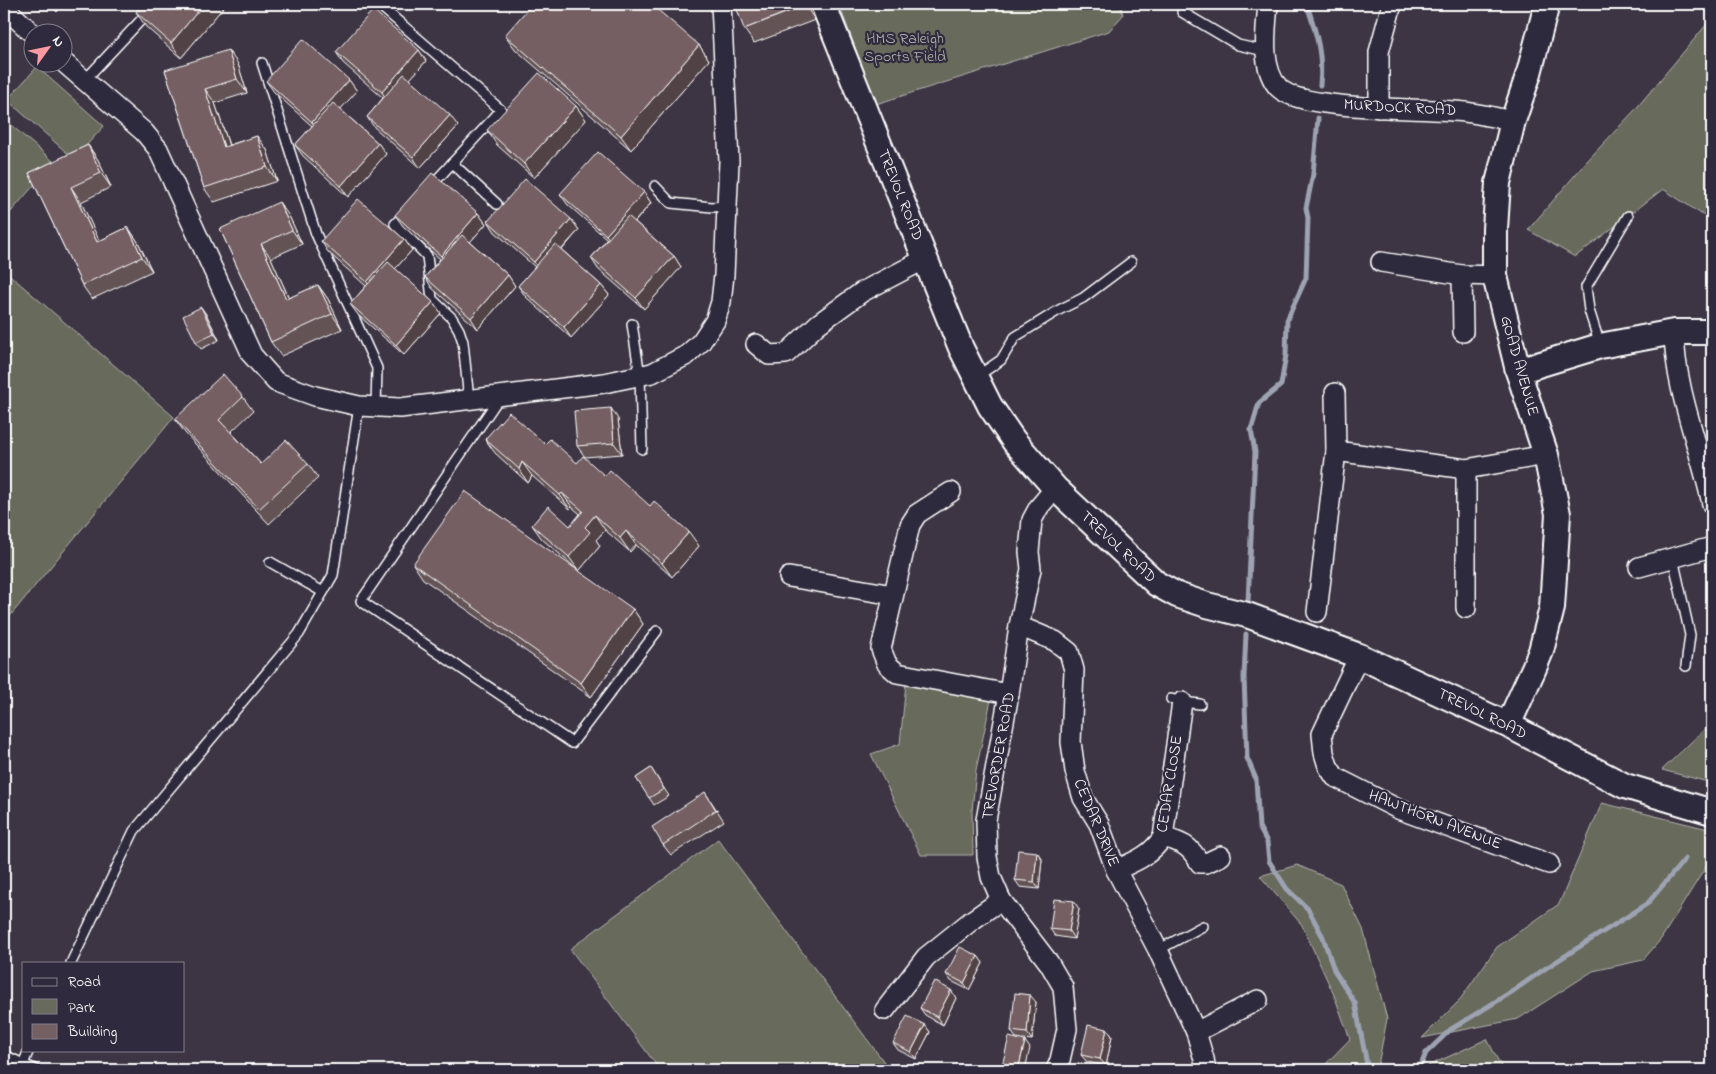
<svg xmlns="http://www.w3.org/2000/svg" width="1716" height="1074" font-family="'Indie Flower',sans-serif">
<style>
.green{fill:#676a5c;stroke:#b3b4ae}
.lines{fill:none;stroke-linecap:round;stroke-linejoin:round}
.stream{stroke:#9da3b2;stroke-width:5}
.service-casing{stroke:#fff;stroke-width:12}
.minor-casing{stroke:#fff;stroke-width:22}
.tertiary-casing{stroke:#fff;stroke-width:28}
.service{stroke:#2f2a3d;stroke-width:9}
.minor{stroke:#2f2a3d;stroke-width:19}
.tertiary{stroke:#2f2a3d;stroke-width:24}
.wall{fill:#645254;stroke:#fff}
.shaded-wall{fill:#514245;stroke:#fff}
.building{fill:#745f62;stroke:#fff}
.labels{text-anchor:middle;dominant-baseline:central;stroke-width:4.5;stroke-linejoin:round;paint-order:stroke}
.park-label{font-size:16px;fill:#b3b4ae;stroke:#2f2a3d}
.street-label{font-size:16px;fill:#fff;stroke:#2f2a3d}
</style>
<rect width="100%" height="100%" fill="#3d3544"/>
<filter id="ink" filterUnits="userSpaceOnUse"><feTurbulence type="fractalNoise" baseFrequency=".02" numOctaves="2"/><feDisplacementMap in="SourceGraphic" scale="10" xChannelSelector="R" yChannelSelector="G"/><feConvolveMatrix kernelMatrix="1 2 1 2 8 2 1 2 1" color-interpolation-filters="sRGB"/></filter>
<g filter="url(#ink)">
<g class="green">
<polygon points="839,4 1120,4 1123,15 1109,31 876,104"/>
<polygon points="1712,18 1712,221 1663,189 1575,257 1528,230 1587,161 1634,111"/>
<polygon points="37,67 104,126 74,159 7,100"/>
<polygon points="4,119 54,162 4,220"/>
<polygon points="4,270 174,417 6,621 4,618"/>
<polygon points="906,683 991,700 976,770 972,811 973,855 921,855 871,754 900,744"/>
<polygon points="1712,722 1712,783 1662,770"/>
<polygon points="1602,803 1712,830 1712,857 1661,939 1643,960 1593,971 1518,1019 1422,1038 1459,1001 1497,947 1559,904"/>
<polygon points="718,839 890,1070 660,1070 570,949"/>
<polygon points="1297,865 1341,884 1363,929 1387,1019 1378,1065 1373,1070 1320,1070 1350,1039 1334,995 1302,925 1260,876"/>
<polygon points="1487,1039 1502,1068 1497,1070 1431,1070 1428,1066"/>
</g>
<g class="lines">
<g class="stream">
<path d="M 1308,4 L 1308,8 C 1317,35 1323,56 1320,85"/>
<polyline points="1248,602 1255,452 1251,430 1259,403 1281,385 1286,355 1287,320 1306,278 1308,218 1306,208 1313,174 1318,118"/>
<polyline points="1246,634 1244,677 1247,758 1256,779 1259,827 1267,842 1269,861 1287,889 1308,909 1323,937 1334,970 1355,1003 1368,1070"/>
<polyline points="1419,1070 1426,1053 1450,1030 1513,991 1546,968 1647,904 1685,859"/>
</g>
<g class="service-casing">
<g id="service">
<polyline points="378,4 501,110 431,186"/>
<polyline points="1182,12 1238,45 1265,51"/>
<polyline points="262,63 316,234 377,368 376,407"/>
<polyline points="84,81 156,4"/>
<polyline points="452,163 497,204"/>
<polyline points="655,186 671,203 712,207 727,206"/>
<polyline points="406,212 395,224 427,256 432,299 452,318 459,330 463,342 469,400"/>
<polyline points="632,324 640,376 642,449"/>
<polyline points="1600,345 1589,310 1586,287 1628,216"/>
<polyline points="976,377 1001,360 1015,337 1059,310 1083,298 1131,262"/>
<polyline points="499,398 361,601 572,743 657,631"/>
<polyline points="1673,558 1690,635 1686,666"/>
<polyline points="270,562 323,592"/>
<polyline points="1171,699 1182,702 1200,704"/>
<polyline points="1158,950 1203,926"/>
<polyline points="71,963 134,831 299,634 333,575 359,406"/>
<polyline points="4,1055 36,1070"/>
<polyline points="23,1064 29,1050"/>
</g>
</g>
<g class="minor-casing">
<g id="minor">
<path d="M 1268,4 C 1266,28 1260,69 1279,88 C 1303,112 1427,107 1465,112 C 1481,114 1497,118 1513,121"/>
<polyline points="4,7 32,33"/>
<polyline points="62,61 144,132 158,149 252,355 276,382 315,396 359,406 400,408 604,383 652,373 687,355 701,342 715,321 721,302 724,275 729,161 721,4"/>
<polyline points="1379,108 1379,52 1392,4"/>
<polyline points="1381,262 1462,275 1495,276"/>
<polyline points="1462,275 1463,332"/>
<path d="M 1674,332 C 1675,391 1700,447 1712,504"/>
<polyline points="756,344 769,355 786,354 818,324 862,292 925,259"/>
<polyline points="1336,451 1466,469 1546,455"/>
<polyline points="1055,488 1039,507 1032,520 1029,552 1031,569 1019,626 1009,694 986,820 987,857 991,877 1001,900 1049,963 1063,987 1067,1029 1060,1060 1056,1070"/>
<polyline points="951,492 917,514 910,525 881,649 887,664 897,673 1009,694"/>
<polyline points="1639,567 1712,547"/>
<polyline points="789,577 893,595"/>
<polyline points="1466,608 1466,469"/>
<polyline points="1317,612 1336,451 1335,393"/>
<polyline points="1019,626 1055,641 1069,652 1074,670 1071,742 1075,771 1083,798 1099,824 1116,870 1158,950 1196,1032 1204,1059 1206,1070"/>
<polyline points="1359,656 1322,734 1324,753 1328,766 1335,777 1398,809 1549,864"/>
<path d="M 1163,837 C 1183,843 1189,845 1200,863 L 1206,863 L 1221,856"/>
<path d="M 1116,870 C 1136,861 1150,856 1163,837 L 1182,702"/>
<polyline points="885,1010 926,957 971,921 1001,900"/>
<polyline points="1196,1032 1258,1000"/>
</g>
</g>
<g class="tertiary-casing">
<g id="tertiary">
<polyline points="823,4 961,348 990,406 1014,441 1055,488 1157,584 1177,595 1207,605 1247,615 1359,656 1508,725 1625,786 1712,812"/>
<polyline points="1518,371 1600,346 1674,332 1712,332"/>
<polyline points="1508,725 1534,668 1541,651 1552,608 1558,514 1546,455 1518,371 1495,276 1495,229 1498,183 1513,121 1529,73 1547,4"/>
</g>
</g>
<use href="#service" class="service"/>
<use href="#minor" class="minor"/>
<use href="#tertiary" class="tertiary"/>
</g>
<g class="wall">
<polygon points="49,4 62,4 57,12"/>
<polygon points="226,4 181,58 146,27 136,12"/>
<polygon points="809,4 815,20 754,43 744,29"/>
<polygon points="505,35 699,45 709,60 631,150 515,49"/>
<polygon points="419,50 426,61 410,79 458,126 420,168 374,127 367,117 383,98 343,63 336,52"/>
<polygon points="238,64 247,93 215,103 229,145 257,136 267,150 277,181 214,202 204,188 165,70"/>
<polygon points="349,80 357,91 340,109 378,143 386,154 348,197 303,156 295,145 312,126 274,92 266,81"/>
<polygon points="576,106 586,120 534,178 497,145 487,130"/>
<polygon points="88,145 98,160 111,187 81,202 99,241 128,227 138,242 152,271 92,299 82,285 29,173"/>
<polygon points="644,192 651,203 635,222 674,256 681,267 644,309 598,269 591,258 607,239 568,205 560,194"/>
<polygon points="478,213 486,224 470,242 508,275 515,286 478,329 432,288 425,277 440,259 403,226 395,215"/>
<polygon points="289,216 302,244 271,258 289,298 318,285 328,299 342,329 281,356 271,342 220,229"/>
<polygon points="571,219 579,230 562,250 601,285 609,295 571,338 526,297 518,286 535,267 495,232 488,221"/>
<polygon points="404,239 412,250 395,269 433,302 441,313 404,355 358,315 350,304 366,286 328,252 321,241"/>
<polygon points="206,314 219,340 201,349 196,342"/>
<polygon points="243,397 253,411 231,432 261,464 308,464 318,478 269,524 185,433 175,419"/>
<polygon points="618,419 622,454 585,457 577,446"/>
<polygon points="485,439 545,444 577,463 605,476 650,506 699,546 672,577 636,545 630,552 605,530 596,540 600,546 579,571 542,539 532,525 570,526 580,514 572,507 570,509 532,476 528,483 495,453"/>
<polygon points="413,564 633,609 643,624 591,697 423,579"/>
<polygon points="651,768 669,796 654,805 636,778"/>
<polygon points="705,792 724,821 671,855 663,845"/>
<polygon points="1037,852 1042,859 1039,889 1020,887 1015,880"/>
<polygon points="1079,909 1074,939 1055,936 1050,929"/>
<polygon points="978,956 983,963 969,990 951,981 946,974"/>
<polygon points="951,990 956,998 943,1025 925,1015 920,1008"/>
<polygon points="1036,1002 1032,1040 1016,1038 1011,1031"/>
<polygon points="925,1025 930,1032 916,1059 898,1050 893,1043"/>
<polygon points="1107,1029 1112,1036 1106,1066 1087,1062 1081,1055"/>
</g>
<g class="shaded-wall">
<polygon points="40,4 47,4 43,8"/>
<polygon points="52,4 62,4 57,12"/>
<polygon points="204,4 226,4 181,58 171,43"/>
<polygon points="805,4 809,4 815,20 805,5"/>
<polygon points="699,45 709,60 631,150 621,136"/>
<polygon points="228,50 238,64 247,93 237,79"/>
<polygon points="419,50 426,61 389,103 382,92"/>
<polygon points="349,80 357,91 319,133 312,122"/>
<polygon points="205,89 215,103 234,161 224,147"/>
<polygon points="576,106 586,120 534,178 524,164"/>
<polygon points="450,115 458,126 420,168 413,157"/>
<polygon points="257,136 267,150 277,181 267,167"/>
<polygon points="378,143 386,154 348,197 341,186"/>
<polygon points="88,145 98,160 111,187 101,173"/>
<polygon points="71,187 81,202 107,257 97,242"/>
<polygon points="644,192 651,203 614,245 606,235"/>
<polygon points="279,202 289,216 302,244 292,230"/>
<polygon points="478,213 486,224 448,267 441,256"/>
<polygon points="571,219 579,230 541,272 534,262"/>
<polygon points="128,227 138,242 152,271 142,257"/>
<polygon points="404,239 412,250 374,293 367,282"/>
<polygon points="261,244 271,258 296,314 286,299"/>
<polygon points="674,256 681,267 644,309 636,298"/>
<polygon points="508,275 515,286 478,329 471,318"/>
<polygon points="318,285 328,299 342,329 332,314"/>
<polygon points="601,285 609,295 571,338 564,327"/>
<polygon points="433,302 441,313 404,355 396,345"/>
<polygon points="201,307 206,314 219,340 214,333"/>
<polygon points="611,408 618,419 622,454 614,443"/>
<polygon points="522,462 532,476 528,483 519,469"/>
<polygon points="562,493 572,507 570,509 560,495"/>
<polygon points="595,515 605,530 596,540 600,546 579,571 569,557 585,527"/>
<polygon points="626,531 636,545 630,552 620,538"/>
<polygon points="689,532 699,546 672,577 662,563"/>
<polygon points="633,609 643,624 591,697 581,683"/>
<polygon points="1037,852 1042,859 1039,889 1034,882"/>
<polygon points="1074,901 1079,909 1074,939 1069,931"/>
<polygon points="978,956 983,963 969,990 964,983"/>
<polygon points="951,990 956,998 943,1025 937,1017"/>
<polygon points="1030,995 1036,1002 1032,1040 1027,1033"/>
<polygon points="925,1025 930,1032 916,1059 911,1052"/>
<polygon points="1107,1029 1112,1036 1106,1066 1100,1059"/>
<polygon points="1025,1041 1030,1048 1025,1070 1018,1070"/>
</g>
<g class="building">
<polygon points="143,4 204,4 171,43 136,12"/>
<polygon points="532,4 651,4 699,45 621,136 505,35"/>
<polygon points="735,4 763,4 763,5 767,4 805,4 805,5 744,29"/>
<polygon points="373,10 419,50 382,92 336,52"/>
<polygon points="303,39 349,80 312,122 266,81"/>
<polygon points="228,50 237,79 205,89 224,147 257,136 267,167 204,188 165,70"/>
<polygon points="539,73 576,106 524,164 487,130"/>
<polygon points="404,74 450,115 413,157 367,117"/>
<polygon points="333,103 378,143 341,186 295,145"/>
<polygon points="88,145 101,173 71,187 97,242 128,227 142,257 82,285 29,173"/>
<polygon points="598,152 644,192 606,235 560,194"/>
<polygon points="432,173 478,213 441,256 395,215"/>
<polygon points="525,179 571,219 534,262 488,221"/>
<polygon points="358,199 404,239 367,282 321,241"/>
<polygon points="279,202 292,230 261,244 286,299 318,285 332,314 271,342 220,229"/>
<polygon points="628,216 674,256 636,298 591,258"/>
<polygon points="462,235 508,275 471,318 425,277"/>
<polygon points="555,244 601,285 564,327 518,286"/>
<polygon points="388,262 433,302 396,345 350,304"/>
<polygon points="201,307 214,333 196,342 183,316"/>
<polygon points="223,374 243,397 219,420 261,464 286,440 308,464 259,509 175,419"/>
<polygon points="611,408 614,443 577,446 574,411"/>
<polygon points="509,412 545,444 550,439 577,463 583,456 605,476 610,470 650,506 654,501 689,532 662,563 626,531 620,538 595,515 585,527 590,532 569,557 532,525 548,506 570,526 583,511 562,493 560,495 522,462 519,469 485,439"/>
<polygon points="465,491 633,609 581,683 413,564"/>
<polygon points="651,768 664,789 649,798 636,778"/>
<polygon points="705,792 716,810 663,845 652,827"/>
<polygon points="1018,850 1037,852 1034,882 1015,880"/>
<polygon points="1054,899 1074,901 1069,931 1050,929"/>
<polygon points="960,947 978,956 964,983 946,974"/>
<polygon points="934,981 951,990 937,1017 920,1008"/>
<polygon points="1015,993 1030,995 1027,1033 1011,1031"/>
<polygon points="907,1016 925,1025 911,1052 893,1043"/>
<polygon points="1088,1025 1107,1029 1100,1059 1081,1055"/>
<polygon points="1009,1037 1025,1041 1018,1070 1001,1070"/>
<polygon points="1078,1065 1096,1070 1076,1070"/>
</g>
</g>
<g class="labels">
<g class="park-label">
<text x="905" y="39">HMS Raleigh<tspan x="905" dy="18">Sports Field</tspan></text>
</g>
<g class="street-label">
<text transform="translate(1400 108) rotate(3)">MURDOCK ROAD</text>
<text transform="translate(900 195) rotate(68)">TREVOL ROAD</text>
<text transform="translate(1519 366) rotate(74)">GOAD AVENUE</text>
<text transform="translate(1118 547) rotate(43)">TREVOL ROAD</text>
<text transform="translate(1482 714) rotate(26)">TREVOL ROAD</text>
<text transform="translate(999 756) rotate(-80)">TREVORDER ROAD</text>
<text transform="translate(1170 784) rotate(-81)">CEDAR CLOSE</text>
<text transform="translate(1435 820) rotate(21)">HAWTHORN AVENUE</text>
<text transform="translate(1096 823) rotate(67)">CEDAR DRIVE</text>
</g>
</g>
<rect width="1716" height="1074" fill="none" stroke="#2f2a3d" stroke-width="20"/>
<rect x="10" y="10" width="1696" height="1054" fill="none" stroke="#fff" stroke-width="2" filter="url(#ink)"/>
<rect x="22" y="962" width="162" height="90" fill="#2f2a3d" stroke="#827f8b"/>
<rect x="32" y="978" width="25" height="8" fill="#2f2a3d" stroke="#827f8b"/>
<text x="68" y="986" font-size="15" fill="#ffffff">Road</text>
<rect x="32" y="999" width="25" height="15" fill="#676a5c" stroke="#827f8b"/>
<text x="68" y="1012" font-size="15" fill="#ffffff">Park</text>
<rect x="32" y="1024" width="25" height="15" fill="#745f62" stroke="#827f8b"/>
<text x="68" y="1036" font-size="15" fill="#ffffff">Building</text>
<g transform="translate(48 48) rotate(57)"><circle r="24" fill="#2f2a3d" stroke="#827f8b"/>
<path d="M0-4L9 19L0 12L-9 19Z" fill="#ff9aa2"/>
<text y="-8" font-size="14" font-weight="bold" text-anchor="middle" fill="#ffffff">N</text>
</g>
</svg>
